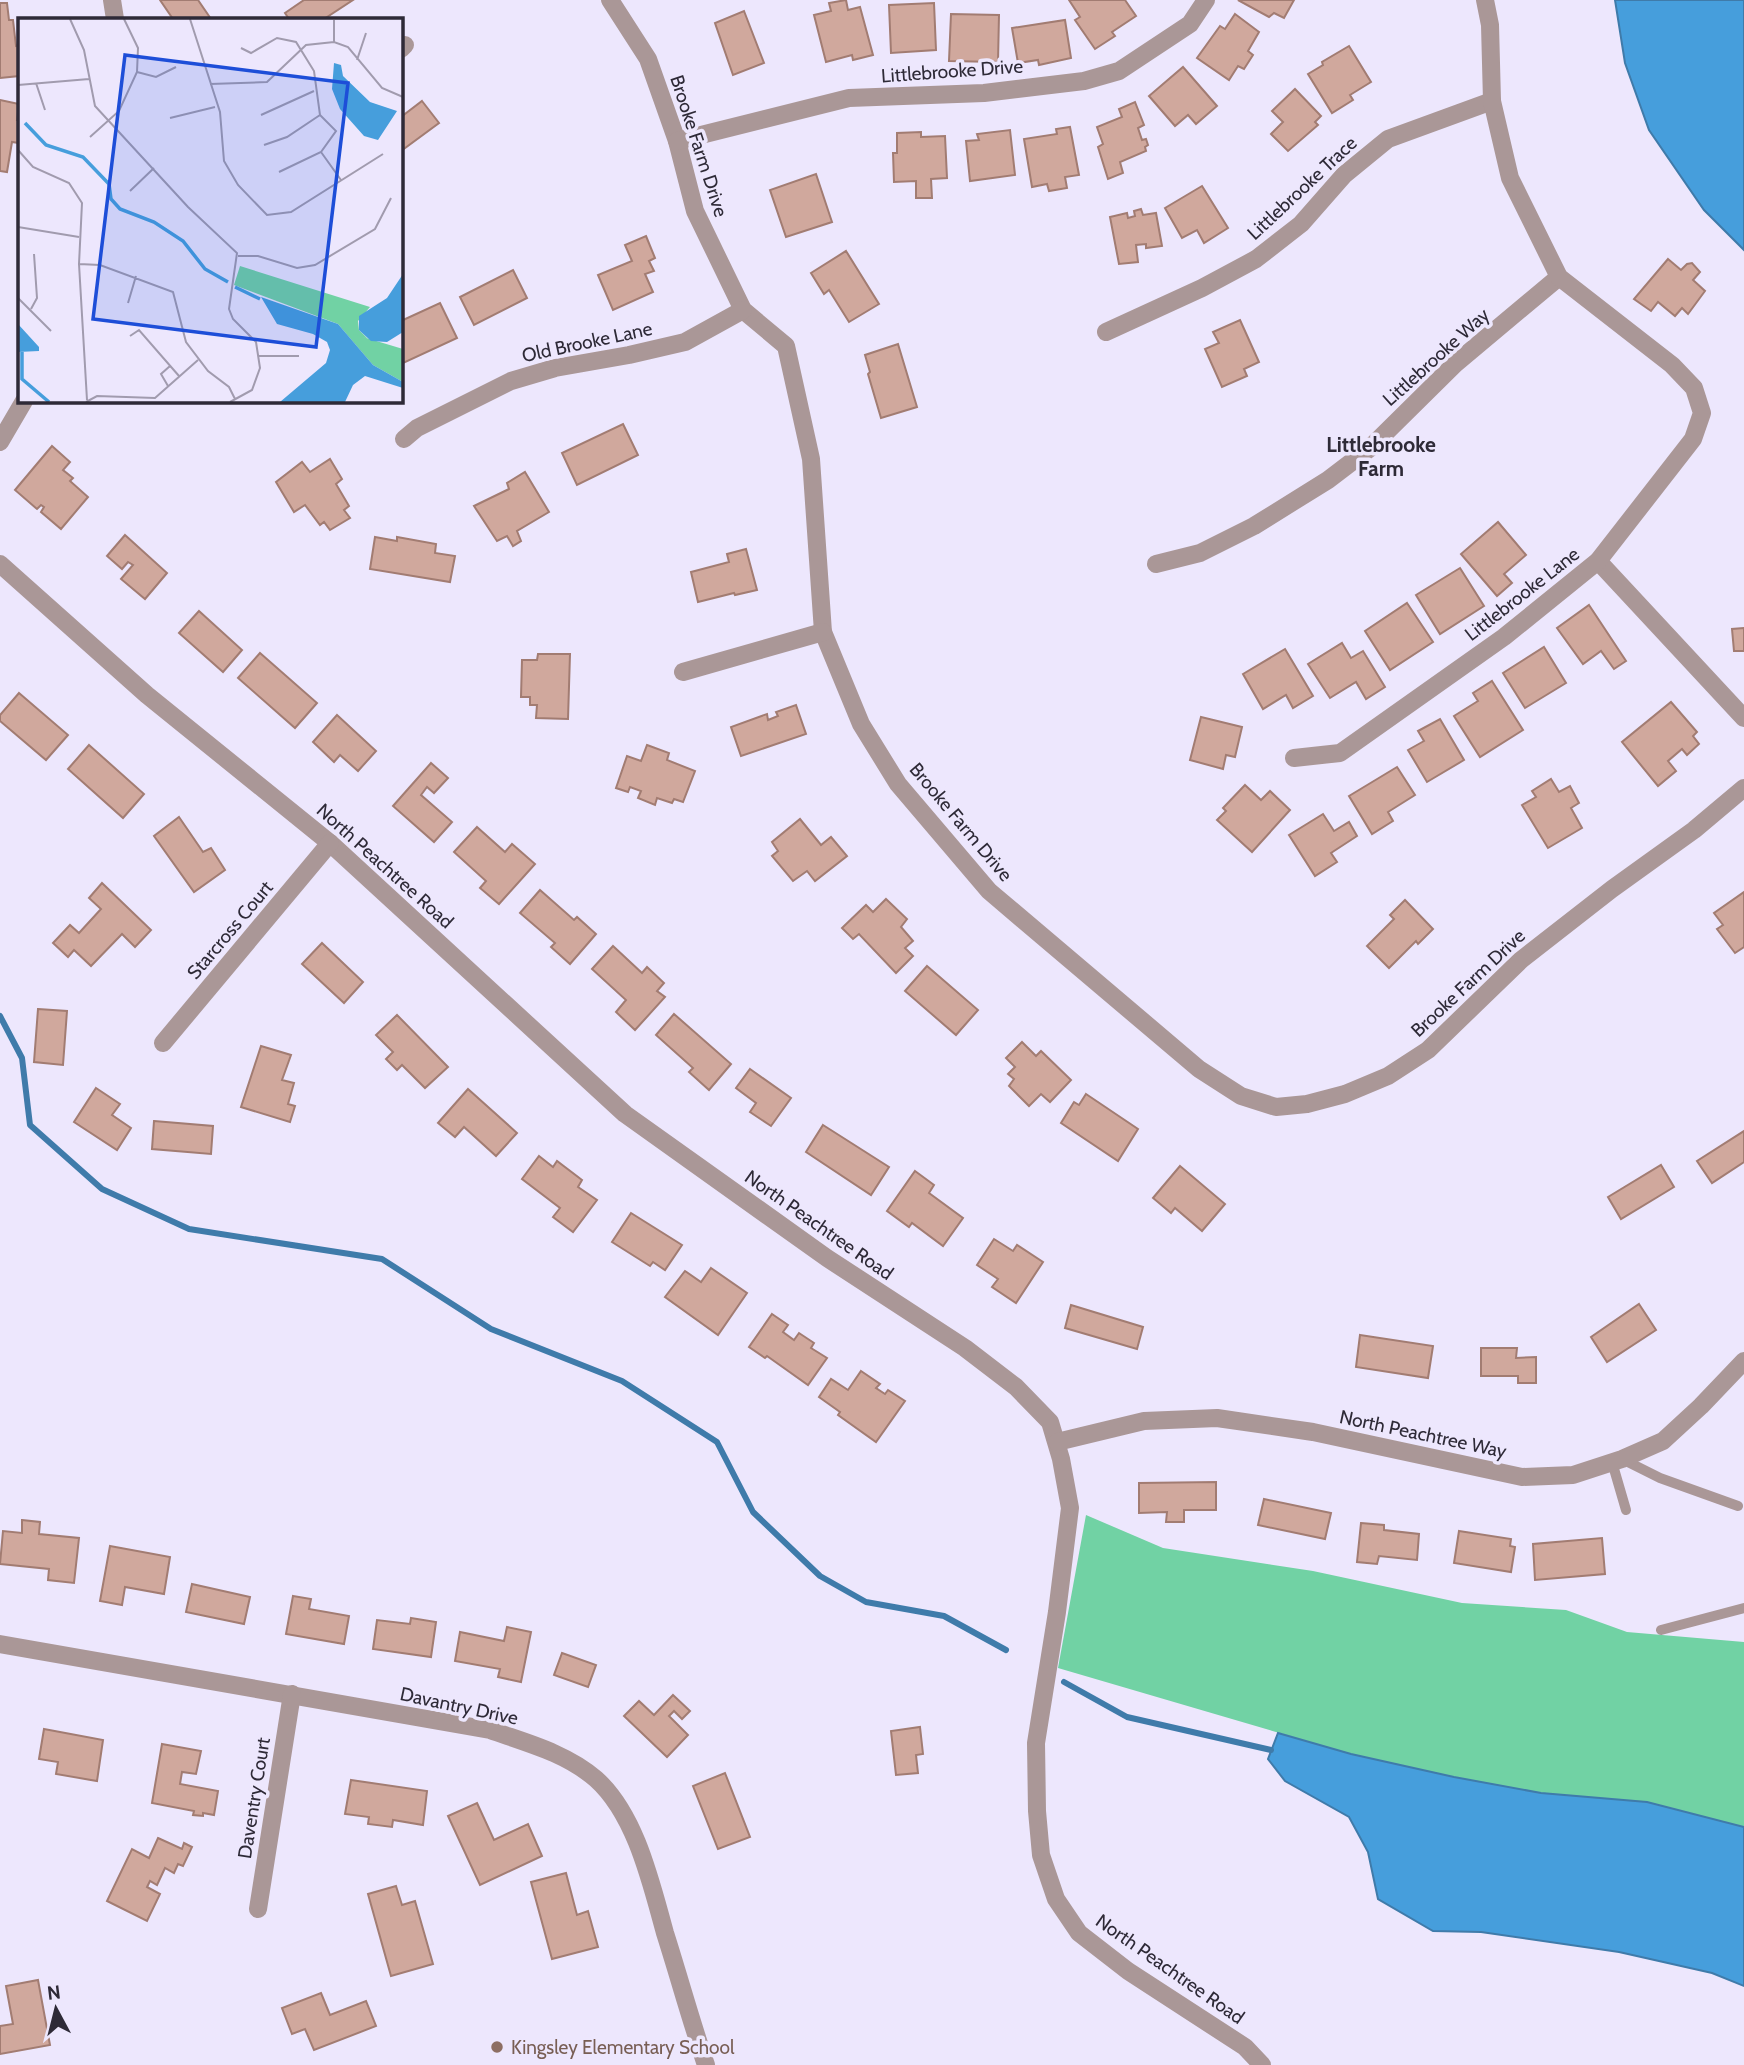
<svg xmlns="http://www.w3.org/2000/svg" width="1744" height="2065" font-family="Cabin,sans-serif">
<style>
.green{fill:#71d2a4}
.water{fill:#469edc;stroke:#3f7baa;stroke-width:2}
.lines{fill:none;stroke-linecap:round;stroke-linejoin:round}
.stream{stroke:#3f7baa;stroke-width:6}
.building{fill:#d0a89d;stroke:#a27c72;stroke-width:2}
.service{stroke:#aa9797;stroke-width:10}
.minor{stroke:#aa9797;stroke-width:18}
.education-dot{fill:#8d6e63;stroke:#ede7fd;stroke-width:2.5}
.labels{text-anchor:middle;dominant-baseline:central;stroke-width:7;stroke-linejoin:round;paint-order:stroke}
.street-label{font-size:19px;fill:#2e2a37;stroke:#ede7fd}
.education-label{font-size:19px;fill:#785e54;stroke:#ede7fd;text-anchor:start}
.neighbourhood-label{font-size:21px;font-weight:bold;fill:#2e2a37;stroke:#ede7fd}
.inset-river{fill:none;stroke:#469edc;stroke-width:3.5}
.inset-road{fill:none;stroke:#a19bae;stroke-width:2}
.view{fill:#1d4ed8;fill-opacity:0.15;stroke:#1d4ed8;stroke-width:3.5}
.inset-edge{fill:none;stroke:#2e2a37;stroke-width:3.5}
</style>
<rect width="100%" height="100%" fill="#ede7fd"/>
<polygon class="green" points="1086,1515 1163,1548 1313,1571 1462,1603 1566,1610 1627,1632 1744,1642 1744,1827 1647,1802 1541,1793 1454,1777 1351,1754 1058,1668"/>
<g class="water">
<polygon points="1615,0 1744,0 1744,250 1704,210 1649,130 1625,63"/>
<polygon points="1278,1733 1351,1754 1454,1777 1541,1793 1647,1802 1744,1827 1744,1986 1712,1973 1619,1952 1481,1932 1433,1931 1378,1899 1368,1852 1349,1817 1285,1781 1268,1759"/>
</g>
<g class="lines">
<g class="stream">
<polyline points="0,1016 22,1058 30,1125 102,1189 189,1229 382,1259 491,1329 622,1381 717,1442 753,1512 820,1576 866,1602 944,1616 1006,1650"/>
<polyline points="1064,1682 1127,1717 1271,1750"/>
</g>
</g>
<g class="building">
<polygon points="160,0 198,0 211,19 173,19"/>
<polygon points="304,0 353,0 324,19 289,19 285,13"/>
<polygon points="846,0 848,10 860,7 873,55 853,60 852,55 826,62 814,15 831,11 829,3"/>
<polygon points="1069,0 1125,0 1136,16 1112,32 1115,36 1095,49 1075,20 1080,17"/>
<polygon points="1238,0 1294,0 1284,18 1274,13 1269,17"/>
<polygon points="0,3 7,3 9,20 13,20 16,46 19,45 19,76 0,78"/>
<polygon points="934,3 936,50 891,53 889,5"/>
<polygon points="744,11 764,63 733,75 715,23"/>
<polygon points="951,14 999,15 998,62 949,61"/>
<polygon points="1235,14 1259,32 1248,51 1253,55 1244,69 1238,66 1229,80 1197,58 1220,26 1225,29"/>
<polygon points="1065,20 1071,58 1039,65 1038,60 1018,63 1012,28"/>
<polygon points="1349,46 1371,82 1350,95 1353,100 1332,113 1308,74 1323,65 1322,62"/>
<polygon points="1183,67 1217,106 1196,124 1188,115 1175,126 1149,96"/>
<polygon points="1295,89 1321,116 1315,122 1318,125 1288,151 1271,134 1283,122 1272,111"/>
<polygon points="0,100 19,104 17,120 19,120 19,143 12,142 7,172 0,171"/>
<polygon points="422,101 439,123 401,151 401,117"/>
<polygon points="1135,102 1144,125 1138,128 1142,140 1146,139 1148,145 1145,147 1146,151 1120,162 1123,173 1108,179 1098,147 1103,144 1097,127 1122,117 1119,109"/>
<polygon points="1070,127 1079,175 1065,177 1067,188 1049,191 1047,184 1032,187 1024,139 1057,134 1056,129"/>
<polygon points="1010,130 1015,175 970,181 966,141 979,140 977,134"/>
<polygon points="921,132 921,137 945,136 947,178 931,179 932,198 916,198 916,181 894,182 893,153 897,153 897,133"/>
<polygon points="816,174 832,222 786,237 770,190"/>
<polygon points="1202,186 1228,228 1204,243 1197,230 1182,238 1165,208"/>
<polygon points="1141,209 1143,215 1156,213 1162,246 1146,248 1146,244 1136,245 1138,262 1119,264 1110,217 1127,213 1128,218 1135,216 1134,211"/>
<polygon points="646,236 655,258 649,261 654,271 645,274 653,292 613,310 598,275 632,261 625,245"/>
<polygon points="846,251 879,304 849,322 829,290 824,294 811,273"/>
<polygon points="1668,259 1681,270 1687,264 1692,263 1700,272 1693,280 1705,291 1688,314 1682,308 1675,316 1658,302 1651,311 1634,299"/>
<polygon points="513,270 527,298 474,325 460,297"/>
<polygon points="440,303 457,338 401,364 401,321"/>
<polygon points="1240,320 1259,362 1244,369 1247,376 1222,387 1205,349 1219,343 1213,332"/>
<polygon points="898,344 917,407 881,418 868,374 870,372 865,355"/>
<polygon points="623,424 638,455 577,485 562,453"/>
<polygon points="52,446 70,462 63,470 73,478 70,481 88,497 61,529 41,512 44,507 41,505 37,509 15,490"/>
<polygon points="330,459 342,479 336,484 349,506 344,510 350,518 330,530 324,522 320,525 305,505 294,512 276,482 302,462 310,472"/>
<polygon points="525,472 549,512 517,531 521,541 513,546 507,536 497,541 474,506 509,489 507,483"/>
<polygon points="1498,522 1526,555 1504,574 1512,583 1497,596 1461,554"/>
<polygon points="125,535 167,573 145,599 121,579 133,565 128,562 122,569 107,556"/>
<polygon points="375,537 397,541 397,537 436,544 435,553 455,556 450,582 370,569"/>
<polygon points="746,549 757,590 735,595 734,593 698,602 691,572 729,562 727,554"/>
<polygon points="1460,568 1484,606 1440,634 1416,595"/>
<polygon points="1407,603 1433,642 1390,670 1365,631"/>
<polygon points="1589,605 1626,661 1614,669 1601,651 1583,664 1557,628"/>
<polygon points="199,611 242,650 223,672 179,633"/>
<polygon points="1744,628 1744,651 1734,651 1732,629"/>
<polygon points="1342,643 1351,658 1363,651 1385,687 1366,699 1356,682 1330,698 1308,664"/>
<polygon points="1544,647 1566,683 1525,708 1503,673"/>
<polygon points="1285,649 1313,696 1293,708 1286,695 1263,709 1243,674"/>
<polygon points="260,653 317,703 295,728 238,678"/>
<polygon points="538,654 570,654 568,719 536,718 537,705 530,705 530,697 521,697 522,660 537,660"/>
<polygon points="1492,681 1523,730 1480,757 1454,716 1478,701 1473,693"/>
<polygon points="19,693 68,735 46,760 0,721 0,715"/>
<polygon points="1671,702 1697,732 1693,736 1699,744 1687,755 1682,749 1668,761 1676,771 1658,786 1622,742"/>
<polygon points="796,705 806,734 741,756 731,727 767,714 768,720 778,716 776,712"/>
<polygon points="337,715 376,751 358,771 340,755 334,762 313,742"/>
<polygon points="1201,717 1242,727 1235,757 1226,755 1223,769 1190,760"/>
<polygon points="1440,719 1464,760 1427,782 1408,750 1424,741 1418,731"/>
<polygon points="89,745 144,794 123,818 68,769"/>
<polygon points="647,745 669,753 667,760 695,771 683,802 674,799 672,803 657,798 655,805 638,798 641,791 630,787 628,792 616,788 627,756 641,761"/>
<polygon points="431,763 448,778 434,793 427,787 421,795 452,822 434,842 393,806"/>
<polygon points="1397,767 1415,795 1388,812 1393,821 1372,834 1349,796"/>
<polygon points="1551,779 1559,792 1570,786 1579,803 1571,808 1582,828 1548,848 1522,805 1536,797 1532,791"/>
<polygon points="1245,785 1261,800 1270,791 1290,810 1252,852 1217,820 1226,811 1223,808"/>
<polygon points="1323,814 1334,831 1349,822 1357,836 1331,853 1337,862 1315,876 1289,835"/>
<polygon points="179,817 203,852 211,848 225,870 194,892 154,836"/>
<polygon points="800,819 821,845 831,837 847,856 815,881 807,871 793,881 772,856 778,851 772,842"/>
<polygon points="477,827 505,852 512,844 535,864 499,904 480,888 486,881 454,852"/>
<polygon points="102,883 151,930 135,947 122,934 91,966 74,950 68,957 53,943 70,925 79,933 101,909 89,898"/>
<polygon points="540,890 574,920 577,917 596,934 570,964 551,947 555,943 520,913"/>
<polygon points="1744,892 1744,947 1735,953 1717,929 1723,925 1714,913"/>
<polygon points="886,899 907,919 901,927 913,941 905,948 913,956 896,973 859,934 853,939 842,928 866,905 873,912"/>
<polygon points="1405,900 1433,929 1418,944 1416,941 1389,968 1367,946 1394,919 1390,915"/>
<polygon points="322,943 363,982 344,1003 302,964"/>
<polygon points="613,946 642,973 647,967 664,983 657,991 665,997 635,1030 616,1012 626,1000 592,969"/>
<polygon points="927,966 978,1010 956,1035 905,991"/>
<polygon points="38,1009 67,1011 63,1065 34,1062"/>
<polygon points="674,1014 731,1064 709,1090 689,1072 693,1068 656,1035"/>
<polygon points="397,1015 448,1067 425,1088 402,1065 397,1070 386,1059 393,1052 376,1035"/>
<polygon points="1022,1042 1036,1056 1041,1051 1071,1080 1050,1102 1041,1094 1029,1106 1009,1086 1014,1079 1008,1074 1015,1067 1006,1058"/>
<polygon points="261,1046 291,1055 282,1080 294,1083 288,1104 295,1106 290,1122 241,1107"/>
<polygon points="750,1069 791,1098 771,1126 750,1112 756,1103 736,1088"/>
<polygon points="96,1088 120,1104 112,1115 131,1128 117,1150 74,1122"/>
<polygon points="468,1089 517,1133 496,1156 464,1127 455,1137 438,1123"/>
<polygon points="1086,1094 1138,1129 1118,1161 1061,1123 1074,1102 1079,1105"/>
<polygon points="154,1121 213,1126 211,1154 152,1149"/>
<polygon points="823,1125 889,1167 871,1195 806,1152"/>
<polygon points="1744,1131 1744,1162 1712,1183 1697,1161"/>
<polygon points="539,1156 553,1167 557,1161 582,1180 578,1187 597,1200 573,1232 553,1217 560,1208 522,1179"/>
<polygon points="1661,1165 1674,1187 1621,1219 1608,1197"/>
<polygon points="1180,1166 1225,1204 1202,1231 1175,1208 1171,1213 1153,1198"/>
<polygon points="915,1171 934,1185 929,1193 963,1218 943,1246 912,1223 909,1227 887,1211"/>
<polygon points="631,1213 682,1245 665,1270 653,1262 650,1266 612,1242"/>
<polygon points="994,1239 1013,1251 1017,1245 1043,1262 1016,1303 992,1287 998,1279 977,1265"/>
<polygon points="711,1268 747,1293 718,1335 665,1297 685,1271 701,1282"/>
<polygon points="1639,1304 1656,1330 1607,1362 1591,1337"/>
<polygon points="1071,1305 1143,1327 1137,1349 1065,1328"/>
<polygon points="772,1314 788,1325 783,1332 794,1340 799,1333 814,1343 811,1348 827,1358 808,1385 767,1356 765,1358 749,1347"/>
<polygon points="1360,1335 1433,1346 1428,1378 1356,1367"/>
<polygon points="1481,1348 1517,1348 1516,1358 1536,1357 1536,1383 1518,1383 1518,1376 1481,1376"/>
<polygon points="861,1371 880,1384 876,1388 885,1394 888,1390 905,1401 876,1442 838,1415 840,1412 819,1397 831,1379 848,1390"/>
<polygon points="1216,1482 1216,1510 1184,1510 1184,1522 1166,1522 1167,1512 1139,1513 1139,1483"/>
<polygon points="1264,1499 1331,1513 1325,1539 1258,1525"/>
<polygon points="22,1520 40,1522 39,1534 79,1538 74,1583 48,1580 49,1569 0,1564 3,1531 22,1533"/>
<polygon points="1361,1523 1384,1525 1384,1530 1419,1534 1417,1560 1379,1556 1377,1564 1357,1562"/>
<polygon points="1459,1531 1511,1539 1510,1546 1515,1547 1511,1572 1454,1563"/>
<polygon points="1602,1538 1605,1574 1535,1580 1533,1544"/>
<polygon points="110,1546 170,1557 164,1594 125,1587 122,1605 100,1601"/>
<polygon points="192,1584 250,1597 244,1624 186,1612"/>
<polygon points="293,1596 311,1599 309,1609 349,1616 344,1644 286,1634"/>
<polygon points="411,1618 436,1622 431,1657 373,1649 377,1620 410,1624"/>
<polygon points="507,1627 531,1632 521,1682 498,1677 500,1669 455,1661 460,1632 504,1641"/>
<polygon points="562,1653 596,1665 588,1687 554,1675"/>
<polygon points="673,1695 690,1711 682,1719 674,1711 669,1716 688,1735 667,1757 624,1716 639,1701 654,1715"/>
<polygon points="920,1727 923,1754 916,1755 918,1773 896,1775 891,1731"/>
<polygon points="44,1729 103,1740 97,1781 56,1774 58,1762 39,1759"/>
<polygon points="162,1744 201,1751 196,1774 182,1772 180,1784 218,1791 214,1815 203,1813 203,1816 193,1815 194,1811 152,1803"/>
<polygon points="725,1773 750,1837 718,1849 693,1786"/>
<polygon points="351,1780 427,1791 423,1825 393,1820 392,1827 368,1824 369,1817 345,1814"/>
<polygon points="477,1803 494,1840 528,1824 542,1856 480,1885 448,1816"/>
<polygon points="158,1838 182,1849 184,1843 192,1847 183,1866 178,1864 174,1873 165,1868 157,1885 150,1881 147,1887 160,1894 147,1921 107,1901 132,1849 149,1858"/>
<polygon points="566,1873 577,1915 588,1911 598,1947 552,1959 531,1882"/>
<polygon points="396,1886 402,1905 415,1901 433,1964 391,1976 368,1894"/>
<polygon points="38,1980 50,2045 0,2054 0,2026 13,2024 6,1986"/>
<polygon points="321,1993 330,2015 366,2001 376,2026 314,2050 305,2029 292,2034 282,2008"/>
</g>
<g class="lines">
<g class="service">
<polyline points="1622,1459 1660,1478 1738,1506"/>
<polyline points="1612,1462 1626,1510"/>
<polyline points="1661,1630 1744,1608"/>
</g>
<g class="minor">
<polyline points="112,0 115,19"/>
<polyline points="610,0 648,59 677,141 695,211 743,310 786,346 811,459 823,632 861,724 898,784 989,891 1199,1069 1241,1096 1276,1107 1307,1104 1345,1094 1388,1076 1428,1050 1521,960 1612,889 1694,830 1744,788"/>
<polyline points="401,49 405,45"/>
<polyline points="677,141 849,98 984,93 1084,81 1119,71 1190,24 1206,0"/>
<polyline points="1106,332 1202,288 1256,259 1301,224 1344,175 1388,139 1492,101"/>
<polyline points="404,439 417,428 511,381 555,368 629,355 685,342 743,310"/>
<polyline points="0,442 24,401"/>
<polyline points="1598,561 1744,718"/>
<polyline points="0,564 147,695 330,843 625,1114 827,1258 965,1348 1016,1387 1050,1422 1061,1459 1070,1508 1057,1612 1036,1743 1037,1811 1041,1855 1056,1899 1079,1933 1128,1971 1245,2047 1262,2065"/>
<polyline points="1156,564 1200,553 1254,526 1328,480 1370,448 1455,364 1559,277"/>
<polyline points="683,672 823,632"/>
<polyline points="1294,758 1340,753 1504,637 1598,561 1693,439 1702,413 1694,388 1672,365 1559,277 1510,178 1492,101 1490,25 1485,0"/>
<polyline points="163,1043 330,843"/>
<polyline points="1057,1442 1144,1421 1217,1418 1313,1432 1522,1477 1573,1475 1622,1459 1663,1441 1701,1406 1744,1361"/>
<path d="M 0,1644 L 490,1730 C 527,1743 566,1753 596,1779 C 636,1815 651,1883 665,1933 C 679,1977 691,2021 706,2065"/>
<polyline points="258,1909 292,1694"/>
</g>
</g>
<circle class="education-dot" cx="497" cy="2047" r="7"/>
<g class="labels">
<g class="street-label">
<text transform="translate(952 71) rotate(-4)">Littlebrooke Drive</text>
<text transform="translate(699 146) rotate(72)">Brooke Farm Drive</text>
<text transform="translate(1302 188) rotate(-43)">Littlebrooke Trace</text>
<text transform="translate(587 342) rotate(-12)">Old Brooke Lane</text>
<text transform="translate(1436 357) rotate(-42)">Littlebrooke Way</text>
<text transform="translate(1522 594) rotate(-38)">Littlebrooke Lane</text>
<text transform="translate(961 822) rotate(50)">Brooke Farm Drive</text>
<text transform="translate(385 866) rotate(42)">North Peachtree Road</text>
<text transform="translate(230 930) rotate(-50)">Starcross Court</text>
<text transform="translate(1468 983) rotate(-43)">Brooke Farm Drive</text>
<text transform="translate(819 1225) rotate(35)">North Peachtree Road</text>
<text transform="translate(1423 1434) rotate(12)">North Peachtree Way</text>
<text transform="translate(459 1706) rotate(12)">Davantry Drive</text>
<text transform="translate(254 1798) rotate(-81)">Daventry Court</text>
<text transform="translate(1170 1969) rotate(35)">North Peachtree Road</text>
</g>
<g class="education-label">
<text x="511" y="2047">Kingsley Elementary School</text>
</g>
<g class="neighbourhood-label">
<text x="1381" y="444">Littlebrooke<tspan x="1381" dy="24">Farm</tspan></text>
</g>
</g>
<g transform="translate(18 18)">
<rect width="385" height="385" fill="#ede7fd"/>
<path d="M 222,248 L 352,289 L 340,303 L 341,312 L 349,320 L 331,319 L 320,306 L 216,267 Z" fill="#71d2a4"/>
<path d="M 335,316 L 385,331 L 385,364 L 355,347 L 331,319 Z" fill="#71d2a4"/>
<path d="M 316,45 L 323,47 L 325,58 L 352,84 L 379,93 L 360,122 L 346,118 L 322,91 L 314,71 ZM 385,256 L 385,314 L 369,324 L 353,323 L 341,312 L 341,298 L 369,280 ZM 243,279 L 320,306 L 355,347 L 385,364 L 385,370 L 347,358 L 335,367 L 327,384 L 262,384 L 308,345 L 312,332 L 309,324 L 295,316 L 259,306 ZM 0,306 L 21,329 L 21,333 L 0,334 Z" fill="#469edc"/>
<path class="inset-river" d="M 7,105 L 28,127 L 65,139 L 91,166 L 93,181 L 102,191 L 136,204 L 165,223 L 187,251 L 210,264M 217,269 L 242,281M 4,334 L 4,361 L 31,384"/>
<path class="inset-road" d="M 52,1 L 66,32 L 77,88 L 170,189 L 219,235 L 211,291 L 215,301 L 238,324 L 242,350 L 234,372 L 212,384M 172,1 L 202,94 L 206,143 L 220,167 L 249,197 L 273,194 L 365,136M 316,2 L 316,24M 223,30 L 233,35 L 259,20 L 278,24 L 296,53 L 302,97 L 318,113 L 303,134 L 261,154M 339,42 L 348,15M 119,54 L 138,59 L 158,49M 18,65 L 27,92M 192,66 L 249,64 L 288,27 L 316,24 L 330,29 L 364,70 L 385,79M 0,67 L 71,61M 243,97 L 296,73M 152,100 L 197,89M 72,119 L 101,93 L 119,54 L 120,30 L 106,1M 246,127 L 269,119 L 302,97M 0,132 L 15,149 L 51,165 L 64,185 L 61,246 L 69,382M 303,134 L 323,162M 112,173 L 136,150M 0,209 L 61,219M 220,238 L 240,238 L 279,250 L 297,247 L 357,211 L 373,180M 61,246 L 82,247 L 155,274 L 168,324 L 190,353 L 211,369 L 217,381M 0,280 L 33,313M 110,285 L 118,258M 13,291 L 19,280 L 16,236M 112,318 L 121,312 L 161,358M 241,338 L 281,338M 150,368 L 143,356 L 152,348M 68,384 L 79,378 L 137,380 L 180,342"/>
<path class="view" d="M 107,37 L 330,65 L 298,329 L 75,301 Z"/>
<rect width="385" height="385" class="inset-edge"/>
</g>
<g transform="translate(56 2009) rotate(353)" stroke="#ede7fd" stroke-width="5" paint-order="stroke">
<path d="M0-5L12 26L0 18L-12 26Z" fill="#2e2a37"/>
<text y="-10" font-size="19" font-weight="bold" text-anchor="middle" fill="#2e2a37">N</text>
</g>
</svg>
